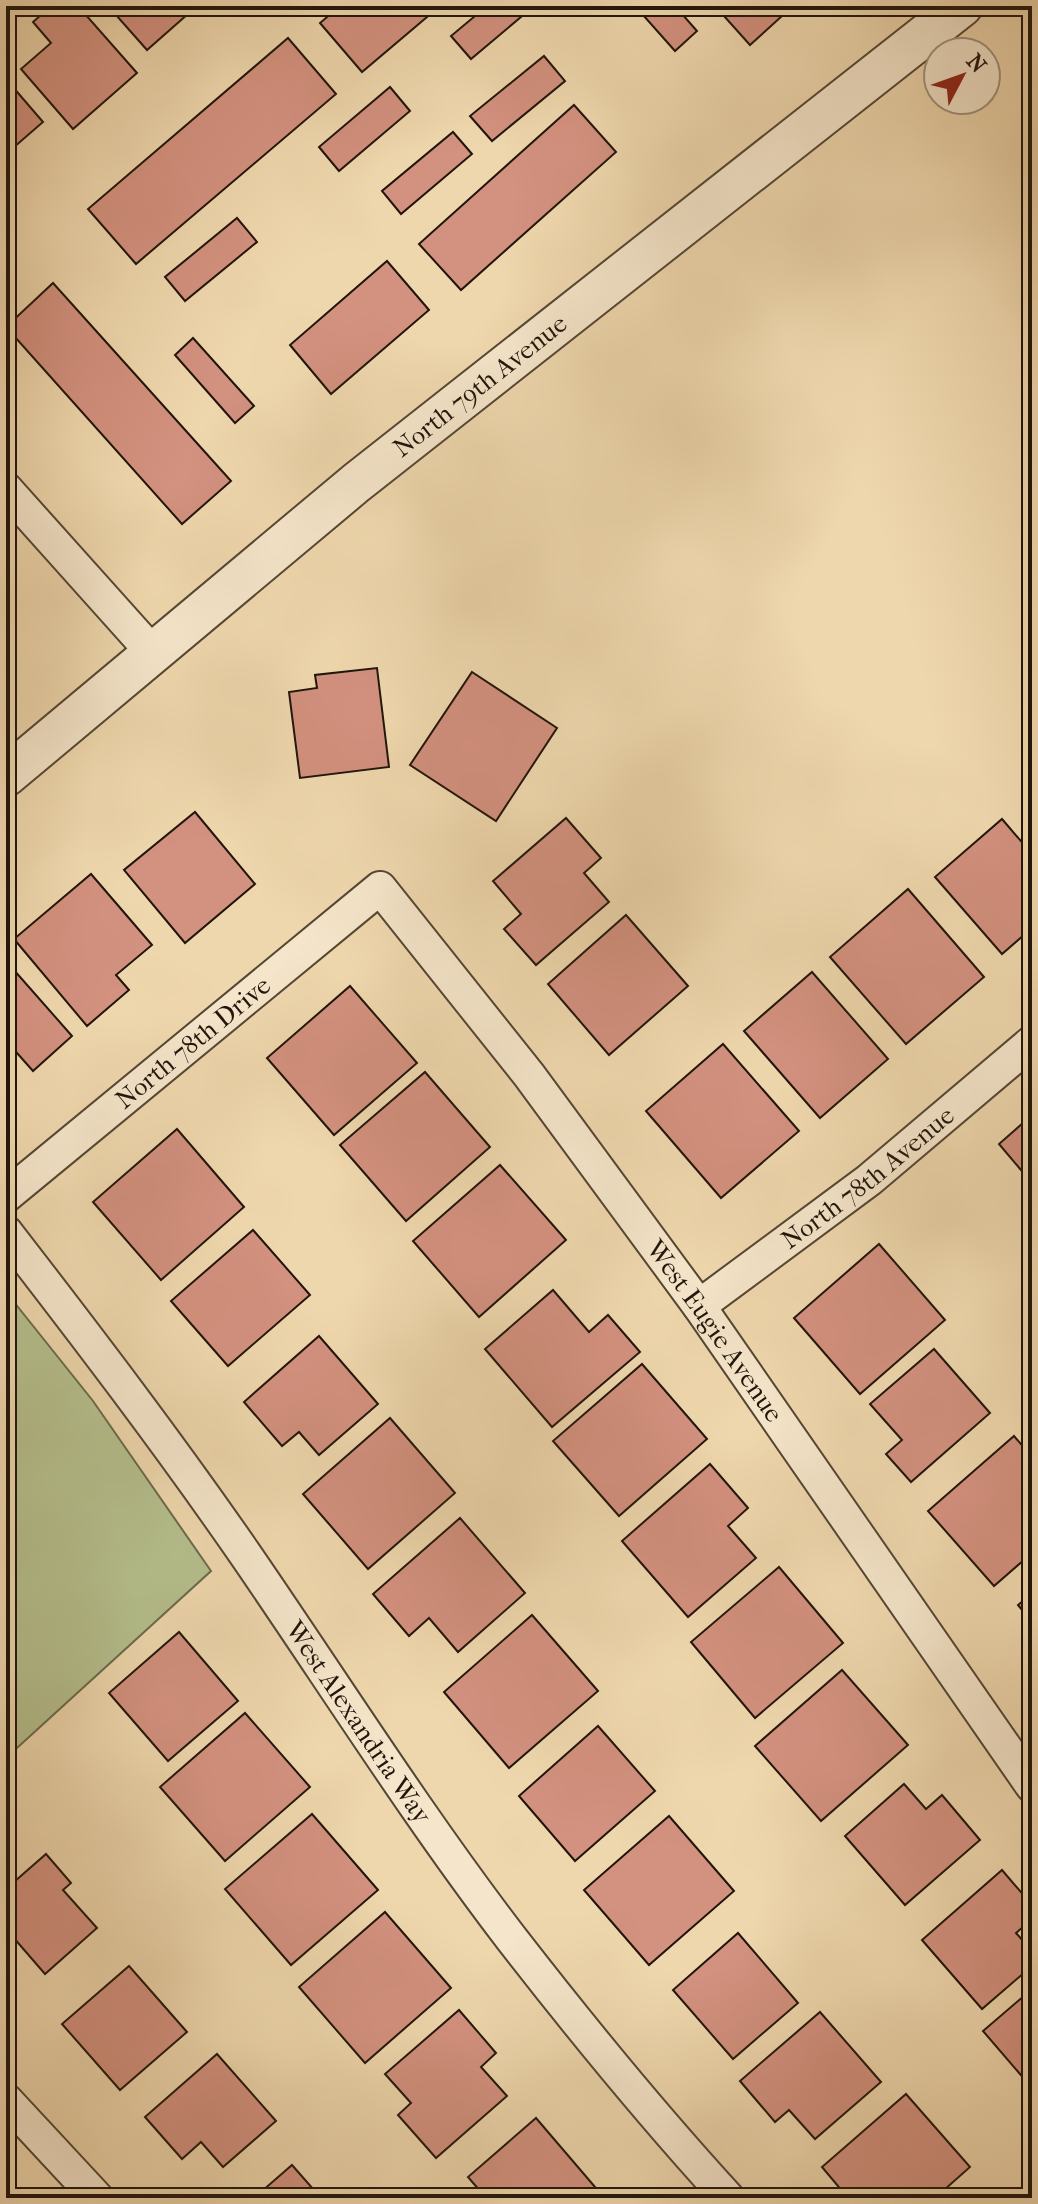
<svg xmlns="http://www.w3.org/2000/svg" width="1038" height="2204" font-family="'IM FELL French Canon',serif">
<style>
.green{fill:#b5bf8d;stroke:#6a6a4c;stroke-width:2}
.building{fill:#d3917f;stroke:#20150b;stroke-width:2}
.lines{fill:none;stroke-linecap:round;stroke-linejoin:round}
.minor-casing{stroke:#544634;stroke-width:36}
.tertiary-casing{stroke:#544634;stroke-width:44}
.minor{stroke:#f5e5ca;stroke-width:32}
.tertiary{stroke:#f5e5ca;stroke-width:40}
.labels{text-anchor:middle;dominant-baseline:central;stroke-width:6;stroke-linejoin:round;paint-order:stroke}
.street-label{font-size:26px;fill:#20150b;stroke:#f5e5ca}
</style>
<rect width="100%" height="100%" fill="#efd7ad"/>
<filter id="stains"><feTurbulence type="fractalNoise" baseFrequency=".0025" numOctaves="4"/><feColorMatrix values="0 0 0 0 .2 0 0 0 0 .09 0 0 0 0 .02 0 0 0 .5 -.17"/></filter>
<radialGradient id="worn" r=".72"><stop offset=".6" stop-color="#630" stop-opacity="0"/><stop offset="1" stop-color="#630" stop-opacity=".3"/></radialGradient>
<polygon class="green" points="6,1292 93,1401 211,1571 6,1758"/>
<g class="building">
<polygon points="51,6 78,6 137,73 73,129 21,69 51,43 33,22"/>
<polygon points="108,6 197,6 147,50"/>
<polygon points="340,6 440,6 362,72 320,23"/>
<polygon points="487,6 534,6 471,59 451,36"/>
<polygon points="635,6 675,6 697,31 675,51"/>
<polygon points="715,6 793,6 750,45"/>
<polygon points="288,38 336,94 136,264 88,209"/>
<polygon points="544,56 565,81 492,141 470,116"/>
<polygon points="6,79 43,122 6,154"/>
<polygon points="390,87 410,111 339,171 319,147"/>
<polygon points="574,105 616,152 461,290 419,244"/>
<polygon points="453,132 472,154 401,214 382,191"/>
<polygon points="237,218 257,242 185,301 165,277"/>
<polygon points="387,261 429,310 331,394 290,345"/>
<polygon points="53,283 231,481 182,524 6,327"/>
<polygon points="193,338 254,406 235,423 175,355"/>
<polygon points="377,668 389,767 300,778 289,692 317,688 315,675"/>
<polygon points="472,672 557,728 496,821 410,765"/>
<polygon points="195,812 255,884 185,943 124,870"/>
<polygon points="566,818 601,858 584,873 609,902 536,965 504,929 521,914 493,881"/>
<polygon points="1002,819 1032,854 1032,928 1002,954 935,877"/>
<polygon points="91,874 152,945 116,975 129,990 87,1026 14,939"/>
<polygon points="908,889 984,977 906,1044 830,957"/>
<polygon points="626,915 688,986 609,1055 548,984"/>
<polygon points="6,961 72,1036 33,1071 17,1053 6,1063"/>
<polygon points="812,972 888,1059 820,1118 744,1031"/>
<polygon points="350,986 417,1063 334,1135 267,1058"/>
<polygon points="723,1044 799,1131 721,1198 646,1111"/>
<polygon points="425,1072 490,1147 406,1221 340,1145"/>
<polygon points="1032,1115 1032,1183 999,1144"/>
<polygon points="177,1129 244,1207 161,1280 93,1202"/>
<polygon points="500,1165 566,1240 479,1317 413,1241"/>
<polygon points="253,1230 310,1295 228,1366 171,1301"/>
<polygon points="879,1244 945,1320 860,1394 794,1318"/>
<polygon points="553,1290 589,1332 608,1315 640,1352 552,1427 485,1349"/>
<polygon points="319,1336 378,1404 319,1455 299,1432 282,1446 244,1402"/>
<polygon points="934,1349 990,1413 911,1482 886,1454 902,1440 870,1404"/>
<polygon points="642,1364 707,1439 619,1516 553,1441"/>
<polygon points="390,1418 455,1493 368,1569 303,1494"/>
<polygon points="1014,1436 1032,1457 1032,1553 994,1586 928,1511"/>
<polygon points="710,1464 748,1508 728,1526 756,1558 688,1617 622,1541"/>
<polygon points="460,1518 525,1593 458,1652 429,1618 409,1636 373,1594"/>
<polygon points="779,1567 843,1643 755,1718 691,1642"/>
<polygon points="1032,1593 1032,1622 1018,1605"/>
<polygon points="532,1615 598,1691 509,1768 444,1692"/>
<polygon points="179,1632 238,1701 168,1761 109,1693"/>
<polygon points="842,1670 908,1745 821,1821 755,1746"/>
<polygon points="245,1713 310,1787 225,1861 160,1787"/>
<polygon points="598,1726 655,1791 575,1861 519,1796"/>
<polygon points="904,1784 926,1809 942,1795 980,1840 905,1905 845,1836"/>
<polygon points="312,1814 378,1890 291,1965 225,1889"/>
<polygon points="669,1816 734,1891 649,1965 584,1890"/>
<polygon points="46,1854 71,1883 63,1890 97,1928 45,1974 13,1937 6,1944 6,1889"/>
<polygon points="1002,1870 1032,1905 1032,1919 1016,1933 1032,1951 1032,1966 982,2009 922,1940"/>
<polygon points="385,1912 451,1988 365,2063 299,1987"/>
<polygon points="738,1933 798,2003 733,2059 673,1990"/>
<polygon points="129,1966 187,2032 120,2090 62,2024"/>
<polygon points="1032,1989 1032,2088 983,2031"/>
<polygon points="459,2010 496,2053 481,2067 507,2096 436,2158 398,2115 411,2103 385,2074"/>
<polygon points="820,2012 881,2082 815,2139 789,2110 775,2122 740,2081"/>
<polygon points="217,2054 276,2121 223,2167 201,2142 182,2159 145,2117"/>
<polygon points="906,2094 970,2167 935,2198 848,2198 822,2167"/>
<polygon points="536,2118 595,2187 582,2198 486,2198 468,2177"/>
<polygon points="292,2165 321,2198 254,2198"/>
</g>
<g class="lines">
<g class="minor-casing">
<g id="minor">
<polyline points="6,489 152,652"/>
<path id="s1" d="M 6,1196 L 380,888 L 529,1075 L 699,1306 L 1032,1786"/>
<path id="s2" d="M 6,1232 C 88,1338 169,1444 245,1554 C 333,1682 416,1814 511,1938 C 580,2027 652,2115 728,2198"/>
<path id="s3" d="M 699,1306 L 869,1180 L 1032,1042"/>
<polyline points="6,2100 97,2198"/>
</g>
</g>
<g class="tertiary-casing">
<g id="tertiary">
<path id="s4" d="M 6,776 L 356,483 L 962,6"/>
</g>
</g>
<use href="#minor" class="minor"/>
<use href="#tertiary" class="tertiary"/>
</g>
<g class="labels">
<g class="street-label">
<text stroke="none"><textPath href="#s4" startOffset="614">North 79th Avenue</textPath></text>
<text stroke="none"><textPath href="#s1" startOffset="242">North 78th Drive</textPath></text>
<text stroke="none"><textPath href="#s3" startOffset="212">North 78th Avenue</textPath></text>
<text stroke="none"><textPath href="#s1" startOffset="1040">West Eugie Avenue</textPath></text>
<text stroke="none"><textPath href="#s2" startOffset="604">West Alexandria Way</textPath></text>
</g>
</g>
<rect width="1038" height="2204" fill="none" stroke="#efd7ad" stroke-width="32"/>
<rect x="8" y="8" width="1022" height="2188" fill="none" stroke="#20150b" stroke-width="4"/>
<rect x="16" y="16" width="1006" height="2172" fill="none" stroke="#20150b" stroke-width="2"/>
<g transform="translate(962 76) rotate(49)"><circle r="38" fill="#f5e5ca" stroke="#a0927e" stroke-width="2"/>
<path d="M0-6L14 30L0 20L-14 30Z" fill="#8f2418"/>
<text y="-12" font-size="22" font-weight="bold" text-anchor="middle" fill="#20150b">N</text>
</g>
<rect width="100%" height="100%" filter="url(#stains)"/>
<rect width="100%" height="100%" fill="url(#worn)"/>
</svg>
